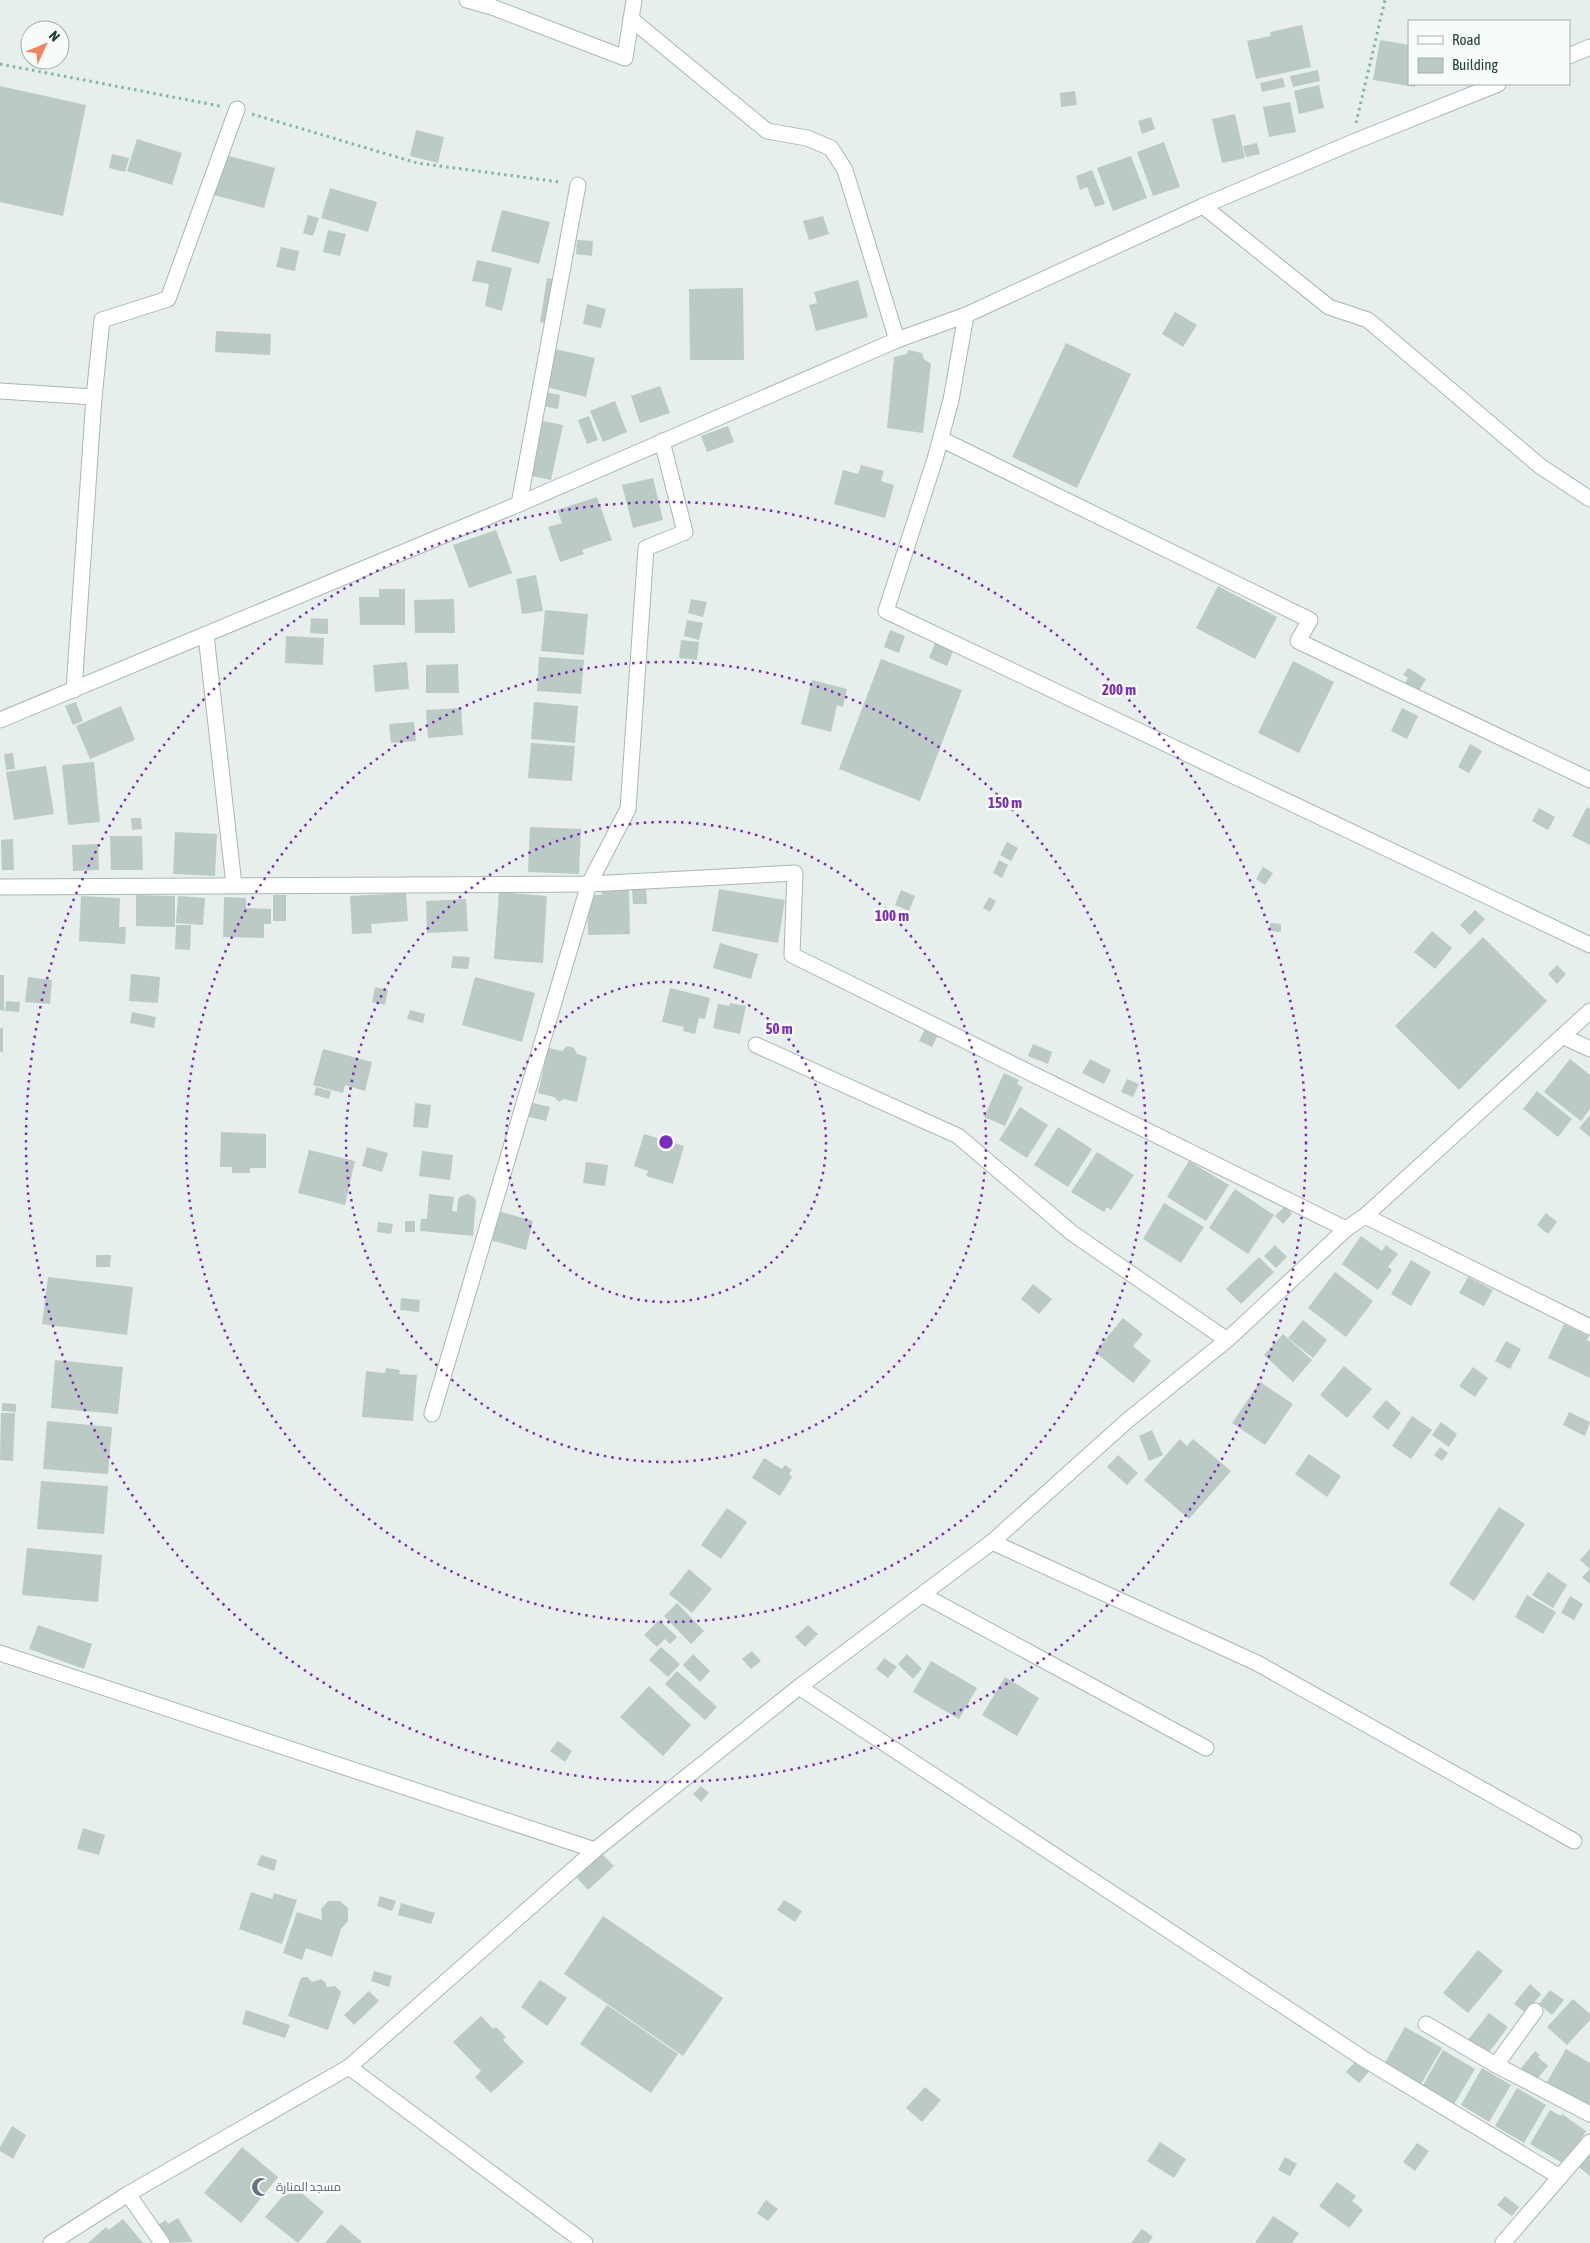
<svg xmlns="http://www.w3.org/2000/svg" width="1590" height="2243" font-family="'Asap Condensed',Cairo,sans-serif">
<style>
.building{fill:#bbcac4}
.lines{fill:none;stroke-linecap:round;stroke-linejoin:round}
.minor-casing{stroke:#a8b8b2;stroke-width:17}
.path{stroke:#86b3a5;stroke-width:3;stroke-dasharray:2.5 4;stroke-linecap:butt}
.minor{stroke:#fff;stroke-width:15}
.ring{fill:none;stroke:#7b2cbf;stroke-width:2.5;stroke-dasharray:2.5 5}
.labels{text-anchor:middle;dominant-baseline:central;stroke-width:5;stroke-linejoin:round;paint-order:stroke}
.worship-label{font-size:12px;fill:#5b616d;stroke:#f7fbf9;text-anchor:start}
.centre{fill:#7b2cbf;stroke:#f7fbf9;stroke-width:2.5}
.ring-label{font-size:15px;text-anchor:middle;font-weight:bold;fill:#7b2cbf;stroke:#f7fbf9;stroke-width:5;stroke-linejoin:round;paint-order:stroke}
</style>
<rect width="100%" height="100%" fill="#e6efeb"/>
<g class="building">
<polygon points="1302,25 1311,67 1256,79 1247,41 1271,36 1270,32"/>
<polygon points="1380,40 1409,45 1409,84 1416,84 1415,87 1373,80"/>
<polygon points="1318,70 1320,81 1293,87 1290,76"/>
<polygon points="1283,78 1285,87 1262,92 1260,83"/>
<polygon points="1319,85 1324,108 1299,114 1294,91"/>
<polygon points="0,86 86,105 63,216 0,202"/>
<polygon points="1075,91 1077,105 1061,107 1060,93"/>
<polygon points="1290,102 1296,132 1269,137 1263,107"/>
<polygon points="1235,114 1245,158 1222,163 1212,119"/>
<polygon points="1151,117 1155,129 1142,134 1138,121"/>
<polygon points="416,130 444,137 438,163 410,156"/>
<polygon points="137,139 182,153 172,185 127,171"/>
<polygon points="1164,142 1180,187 1153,196 1137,152"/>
<polygon points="1257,143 1260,154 1246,157 1243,146"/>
<polygon points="112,154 129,158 125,172 109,168"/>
<polygon points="225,155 275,168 264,208 214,195"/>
<polygon points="1131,156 1147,198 1113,211 1097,168"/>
<polygon points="1092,170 1105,204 1095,207 1087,187 1080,190 1076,176"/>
<polygon points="330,188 377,202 368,232 321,218"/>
<polygon points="502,210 550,222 539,264 491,251"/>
<polygon points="308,215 319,218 313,236 303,233"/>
<polygon points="823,216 829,234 809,240 803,221"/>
<polygon points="328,230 346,234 340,256 323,252"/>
<polygon points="577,240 593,241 592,256 576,254"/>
<polygon points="281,247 299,251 295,271 276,267"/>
<polygon points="477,260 512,268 502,311 485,306 489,284 472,281"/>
<polygon points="547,278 559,280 551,324 540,322"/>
<polygon points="858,280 868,317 816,331 809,305 817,303 814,292"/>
<polygon points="743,288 744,360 690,360 689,289"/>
<polygon points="587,304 606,309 601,328 583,324"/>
<polygon points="1175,312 1197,325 1183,347 1162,334"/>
<polygon points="216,331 271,334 270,355 215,352"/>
<polygon points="1066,343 1131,374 1077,488 1012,457"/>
<polygon points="555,349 595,358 586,397 546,387"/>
<polygon points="908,350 922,353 924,359 931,364 923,433 887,428 894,357 907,354"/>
<polygon points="660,386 670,413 640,423 631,396"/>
<polygon points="545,392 560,395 558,409 543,406"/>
<polygon points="615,401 627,432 603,442 590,411"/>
<polygon points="589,416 598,440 587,444 578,420"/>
<polygon points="538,420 563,425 551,480 526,475"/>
<polygon points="728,426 734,442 707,452 701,436"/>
<polygon points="861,465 884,471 881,481 894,485 885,518 834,504 843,470 858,474"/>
<polygon points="653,478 663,520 633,528 622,485"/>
<polygon points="597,497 612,540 582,550 584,554 560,562 548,527 562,523 557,510"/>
<polygon points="496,530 512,573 469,588 453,545"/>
<polygon points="536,575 543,611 522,614 516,579"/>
<polygon points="1218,586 1277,617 1255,659 1196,628"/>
<polygon points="379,589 405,589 405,625 360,625 359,597 379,597"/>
<polygon points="454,599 455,633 415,633 414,600"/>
<polygon points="691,599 707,602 703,617 688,613"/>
<polygon points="545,610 588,614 584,655 541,651"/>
<polygon points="311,618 328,619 328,634 310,633"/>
<polygon points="687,620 703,623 699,640 684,636"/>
<polygon points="890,630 905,636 899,653 884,647"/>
<polygon points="286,636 324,638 323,665 285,663"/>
<polygon points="681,640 699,642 697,660 679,658"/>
<polygon points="935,643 953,651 947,666 929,658"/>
<polygon points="539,657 584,660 581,694 537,691"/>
<polygon points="881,659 962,690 920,801 839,769"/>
<polygon points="1293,661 1334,682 1299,753 1258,733"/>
<polygon points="407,662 409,689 375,692 373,665"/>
<polygon points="458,664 459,693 426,693 426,665"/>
<polygon points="1408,668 1426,679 1418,692 1405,683 1408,678 1403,675"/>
<polygon points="812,680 847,689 843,707 837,705 831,732 801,724"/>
<polygon points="76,702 83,721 73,725 65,706"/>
<polygon points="534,702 578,706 575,743 531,739"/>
<polygon points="121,706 135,740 90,759 76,726"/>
<polygon points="461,708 463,735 428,738 426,710"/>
<polygon points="1402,708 1418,716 1407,739 1391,731"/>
<polygon points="414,722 416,741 391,743 389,724"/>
<polygon points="531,743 575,746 572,781 528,778"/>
<polygon points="1470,744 1482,751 1469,773 1458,767"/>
<polygon points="13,753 15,769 6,770 4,754"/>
<polygon points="94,762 100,822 68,825 62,765"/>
<polygon points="46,766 54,814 14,820 6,772"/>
<polygon points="1587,807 1590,809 1590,845 1572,836"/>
<polygon points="1539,808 1555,817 1548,830 1532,821"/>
<polygon points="131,818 141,818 142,829 132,830"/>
<polygon points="530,827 581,829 579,874 528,872"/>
<polygon points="175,832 217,834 215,876 173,874"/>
<polygon points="110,836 142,836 143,870 111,870"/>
<polygon points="13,839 14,870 2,870 1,840"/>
<polygon points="1007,842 1018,848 1011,861 1000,855"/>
<polygon points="98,844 99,870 73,871 72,845"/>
<polygon points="999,860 1008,865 1002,878 993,873"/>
<polygon points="1263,867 1273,873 1265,885 1256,879"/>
<polygon points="629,889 630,934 588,935 587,895 602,895 601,890"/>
<polygon points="632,889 646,889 647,904 633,904"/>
<polygon points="719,889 785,900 778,943 712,931"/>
<polygon points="901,890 915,896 909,911 895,905"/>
<polygon points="499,892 547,896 543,963 494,959"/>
<polygon points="406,893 408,921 371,924 372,933 352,934 350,896"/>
<polygon points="136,895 175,896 175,927 136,926"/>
<rect x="273" y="895" width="13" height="26"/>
<polygon points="81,896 120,898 119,927 126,927 125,944 79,941"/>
<polygon points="178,896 205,898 203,925 176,923"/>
<polygon points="224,897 246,898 246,908 271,909 271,924 264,924 264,938 223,937"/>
<polygon points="989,897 996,901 990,912 983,908"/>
<polygon points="466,899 468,931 427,933 426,901"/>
<polygon points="1475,910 1485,919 1470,935 1460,925"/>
<polygon points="1270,923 1281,924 1281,932 1270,931"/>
<polygon points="176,925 191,925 190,950 175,949"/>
<polygon points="1432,931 1452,948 1435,969 1414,952"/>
<polygon points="1483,937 1547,1001 1459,1090 1395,1026"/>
<polygon points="720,943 758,954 751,979 713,968"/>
<polygon points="453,956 470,957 468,969 451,968"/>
<polygon points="1557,965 1566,974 1557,984 1548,974"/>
<polygon points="131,974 160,977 158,1003 129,1001"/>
<polygon points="0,975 4,975 4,1011 0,1010"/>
<polygon points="28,977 52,980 50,1004 25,1002"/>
<polygon points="475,977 535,993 522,1042 462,1025"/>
<polygon points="375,987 388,990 385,1005 372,1002"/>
<polygon points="670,988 710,998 705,1019 699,1018 695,1034 683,1031 684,1027 662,1022"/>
<polygon points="6,1001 20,1002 19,1012 5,1011"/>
<polygon points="730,1003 746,1006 740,1034 713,1028 718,1004 729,1006"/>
<polygon points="410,1010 425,1014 423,1023 407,1019"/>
<polygon points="132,1012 156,1017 154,1028 130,1023"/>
<rect x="0" y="1028" width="3" height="24"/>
<polygon points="925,1029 938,1035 932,1047 919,1041"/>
<polygon points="1033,1044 1052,1052 1048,1064 1028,1056"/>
<polygon points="567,1046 574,1048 577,1054 587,1057 577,1102 564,1099 559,1102 554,1097 538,1093 548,1048 562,1051"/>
<polygon points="323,1049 372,1062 365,1091 345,1085 343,1093 313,1085"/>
<polygon points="1090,1059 1111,1070 1104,1084 1082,1073"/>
<polygon points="1570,1059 1590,1075 1590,1109 1581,1121 1544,1092"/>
<polygon points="1004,1073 1019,1080 1017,1084 1023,1087 1005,1126 984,1117"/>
<polygon points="1127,1079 1139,1084 1133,1097 1121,1092"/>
<polygon points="316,1087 331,1091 329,1099 314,1095"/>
<polygon points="1537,1091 1572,1119 1558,1137 1523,1109"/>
<polygon points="529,1102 550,1107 546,1121 525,1116"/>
<polygon points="415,1103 431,1105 428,1128 413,1127"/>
<polygon points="1020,1107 1048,1125 1027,1158 999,1140"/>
<polygon points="1590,1115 1590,1137 1579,1128"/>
<polygon points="1058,1127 1092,1149 1068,1187 1034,1165"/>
<polygon points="221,1132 266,1134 266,1168 250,1168 250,1173 232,1173 232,1167 220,1167"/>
<polygon points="644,1134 684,1146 673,1184 646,1176 648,1171 634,1166"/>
<polygon points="367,1147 388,1153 382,1172 362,1166"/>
<polygon points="309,1150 355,1161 345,1205 298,1193"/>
<polygon points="422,1151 453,1155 450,1180 419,1176"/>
<polygon points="1097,1152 1134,1175 1111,1210 1107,1207 1104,1212 1071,1192"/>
<polygon points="1189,1161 1229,1185 1206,1221 1167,1197"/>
<polygon points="586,1162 608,1165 605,1186 583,1183"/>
<polygon points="1235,1189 1274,1215 1248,1254 1209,1228"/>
<polygon points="429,1194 454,1197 452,1211 457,1212 458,1199 461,1196 468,1194 475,1198 476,1201 473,1236 420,1231 421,1219 427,1219"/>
<polygon points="1164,1203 1204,1227 1181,1263 1143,1239"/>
<polygon points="1285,1206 1292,1214 1283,1224 1275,1216"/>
<polygon points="498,1211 533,1221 526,1250 490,1240"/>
<polygon points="1546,1213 1557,1222 1548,1234 1537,1225"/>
<rect x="405" y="1221" width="10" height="11"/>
<polygon points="378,1222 393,1224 391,1234 377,1232"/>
<polygon points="1361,1236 1382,1251 1386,1245 1398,1254 1388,1267 1392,1270 1378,1290 1342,1264"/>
<polygon points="1275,1245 1287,1257 1276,1268 1264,1256"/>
<polygon points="96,1255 111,1255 110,1267 96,1267"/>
<polygon points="1259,1257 1274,1272 1241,1304 1226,1289"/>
<polygon points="1411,1260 1431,1272 1411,1306 1391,1294"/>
<polygon points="1335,1272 1373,1301 1346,1337 1308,1308"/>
<polygon points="48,1277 133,1287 127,1335 42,1324"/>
<polygon points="1468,1277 1493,1290 1484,1306 1459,1293"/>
<polygon points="1033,1284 1052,1299 1039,1314 1021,1299"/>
<polygon points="401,1298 420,1300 419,1312 400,1310"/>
<polygon points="1123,1318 1143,1334 1133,1346 1151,1361 1133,1383 1095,1352"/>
<polygon points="1303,1320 1327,1340 1313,1358 1288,1338"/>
<polygon points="1564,1324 1589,1336 1587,1340 1590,1342 1590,1378 1548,1358"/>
<polygon points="1283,1334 1312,1360 1293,1382 1264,1355"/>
<polygon points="1506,1341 1521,1349 1510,1369 1495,1361"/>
<polygon points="55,1360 123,1367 118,1414 51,1408"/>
<polygon points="1344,1366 1372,1389 1347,1418 1320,1395"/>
<polygon points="1473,1367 1488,1378 1475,1397 1459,1386"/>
<polygon points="386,1368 400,1370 399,1374 417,1375 413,1421 362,1417 366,1371 385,1373"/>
<polygon points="1260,1382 1293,1404 1265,1445 1232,1423"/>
<polygon points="1386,1400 1401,1413 1388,1430 1372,1417"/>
<polygon points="2,1403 16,1404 16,1412 2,1411"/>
<polygon points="1569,1412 1590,1422 1585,1436 1563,1425"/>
<polygon points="1,1413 15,1413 13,1461 0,1460"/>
<polygon points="1412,1416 1432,1430 1411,1459 1392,1446"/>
<polygon points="47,1421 112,1427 108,1474 43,1469"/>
<polygon points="1441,1422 1457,1434 1449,1447 1432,1435"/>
<polygon points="1152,1430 1163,1455 1149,1461 1139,1436"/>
<polygon points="1180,1439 1187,1446 1193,1439 1231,1471 1189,1519 1144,1480"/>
<polygon points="1440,1447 1448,1453 1442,1461 1434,1455"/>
<polygon points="1309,1454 1341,1476 1327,1497 1295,1474"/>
<polygon points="1118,1455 1138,1473 1127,1485 1107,1467"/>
<polygon points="764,1458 782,1469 785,1465 792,1470 789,1474 792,1477 780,1496 752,1478"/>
<polygon points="41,1481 108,1486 104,1534 37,1529"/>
<polygon points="1499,1507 1525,1524 1474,1601 1449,1584"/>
<polygon points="727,1508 747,1522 721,1559 701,1545"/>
<polygon points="27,1548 102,1555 98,1602 22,1595"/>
<polygon points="1590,1549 1590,1584 1582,1577 1590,1569 1580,1560"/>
<polygon points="689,1569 712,1589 692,1613 669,1594"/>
<polygon points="1548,1572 1567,1585 1553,1608 1532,1595"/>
<polygon points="1527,1595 1556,1612 1543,1634 1515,1617"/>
<polygon points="1570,1596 1583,1604 1574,1620 1561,1613"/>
<polygon points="677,1603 704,1631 691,1644 664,1616"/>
<polygon points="659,1620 677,1637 670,1644 665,1639 657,1647 644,1635"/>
<polygon points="38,1625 92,1644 84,1669 29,1649"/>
<polygon points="808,1625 818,1634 805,1647 795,1637"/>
<polygon points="661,1647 680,1664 668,1677 649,1660"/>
<polygon points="752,1651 761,1661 751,1669 742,1659"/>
<polygon points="693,1654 710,1671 700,1682 683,1665"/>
<polygon points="907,1654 922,1669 913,1679 898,1664"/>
<polygon points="884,1658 897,1667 888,1678 876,1669"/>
<polygon points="931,1661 977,1688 959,1719 913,1692"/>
<polygon points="677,1671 717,1707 705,1720 665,1684"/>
<polygon points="1005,1677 1039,1698 1017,1736 982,1715"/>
<polygon points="649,1686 691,1725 663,1756 620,1717"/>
<polygon points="558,1741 572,1751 565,1762 550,1751"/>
<polygon points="701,1786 709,1793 701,1802 693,1794"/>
<polygon points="83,1828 105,1835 99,1855 77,1849"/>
<polygon points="601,1853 614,1866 588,1890 576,1877"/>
<polygon points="261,1855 277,1860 274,1871 257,1865"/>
<polygon points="251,1892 272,1899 274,1893 297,1900 282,1944 239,1929"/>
<polygon points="380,1896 396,1901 392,1911 377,1906"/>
<polygon points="784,1900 802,1911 795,1922 777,1910"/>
<polygon points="328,1901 340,1901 348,1908 348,1921 341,1929 332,1957 306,1948 302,1960 283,1953 297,1912 322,1920 321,1909"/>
<polygon points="401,1903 435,1913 431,1924 398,1915"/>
<polygon points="603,1916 723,1998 683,2056 564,1974"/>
<polygon points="1478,1950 1503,1971 1468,2013 1443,1993"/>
<polygon points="374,1971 392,1976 389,1987 371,1981"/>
<polygon points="303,1977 307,1977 312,1982 321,1979 325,1982 327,1987 335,1986 341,1992 328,2030 288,2016 300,1980"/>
<polygon points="540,1980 567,1998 547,2026 521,2007"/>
<polygon points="1530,1984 1541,1994 1526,2013 1514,2004"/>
<polygon points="1550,1990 1564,2000 1552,2015 1539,2004"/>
<polygon points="369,1991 379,2001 354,2025 344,2015"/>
<polygon points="1573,1999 1590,2014 1590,2020 1567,2045 1547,2027"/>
<polygon points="607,2005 678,2054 651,2093 580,2044"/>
<polygon points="246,2010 290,2025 285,2038 242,2024"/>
<polygon points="1489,2013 1508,2027 1487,2055 1468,2040"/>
<polygon points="481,2016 493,2029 496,2027 506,2037 503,2040 524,2062 491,2093 475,2077 481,2071 453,2042"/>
<polygon points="1405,2027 1442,2048 1418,2089 1382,2068"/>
<polygon points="1566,2049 1590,2063 1590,2108 1547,2082"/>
<polygon points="1443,2050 1475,2069 1453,2106 1422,2087"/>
<polygon points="1535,2051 1540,2055 1538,2057 1548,2066 1536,2080 1521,2068"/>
<polygon points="1358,2058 1371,2069 1359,2083 1346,2072"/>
<polygon points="1482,2068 1511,2085 1489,2122 1461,2105"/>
<polygon points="925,2087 941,2100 922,2122 906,2108"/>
<polygon points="1517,2088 1546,2105 1524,2143 1495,2126"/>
<polygon points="1550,2110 1561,2116 1562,2114 1586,2131 1566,2165 1530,2144"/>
<polygon points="12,2126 26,2135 13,2159 0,2151 0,2147"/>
<polygon points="1160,2142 1186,2159 1174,2178 1147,2161"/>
<polygon points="1417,2143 1429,2151 1415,2171 1403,2162"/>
<polygon points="242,2147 278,2177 241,2223 204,2193"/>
<polygon points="1590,2154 1590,2176 1579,2167"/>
<polygon points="1285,2157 1297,2164 1290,2176 1278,2170"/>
<polygon points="1337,2182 1356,2196 1352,2201 1363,2210 1349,2228 1319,2206"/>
<polygon points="292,2185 324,2212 298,2243 265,2217"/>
<polygon points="1505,2196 1519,2207 1512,2216 1497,2205"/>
<polygon points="766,2200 778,2209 768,2221 757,2213"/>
<polygon points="1273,2216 1299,2233 1292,2243 1255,2243"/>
<polygon points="178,2218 193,2242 163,2243 153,2228 166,2220 168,2224"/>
<polygon points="123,2219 143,2243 88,2243 106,2227 109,2230"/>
<polygon points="341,2224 362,2242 360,2243 325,2243"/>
<polygon points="1142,2229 1153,2237 1148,2243 1131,2243"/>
</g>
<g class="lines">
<g class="minor-casing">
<g id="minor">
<polyline points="467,0 492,7 625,58 634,0"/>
<polyline points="631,19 767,131 807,138 831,148 845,170 897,340"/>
<polyline points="1569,56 1590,47"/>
<polyline points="1203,206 1329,307 1368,320 1540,466 1590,499"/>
<polyline points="966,315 951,400 935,459 886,611 1590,945"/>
<polyline points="0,391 94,397"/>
<polyline points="941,439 1310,620 1298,641 1590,780"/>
<polyline points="519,504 578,185"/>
<polyline points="206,635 234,885"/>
<polyline points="74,690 94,397 102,320 168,299 237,109"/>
<polyline points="0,720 519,504 897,340 966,315 1203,206 1351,143 1498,84"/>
<polyline points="0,887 589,884 795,873 792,955 1346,1229"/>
<polyline points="1564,1037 1590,1049"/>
<polyline points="756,1045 958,1136 1072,1233 1227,1340"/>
<polyline points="1365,1216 1590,1327"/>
<polyline points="432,1414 589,884 628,809 646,548 685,532 662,441"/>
<polyline points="992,1542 1257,1663 1574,1841"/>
<polyline points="923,1595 1206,1748"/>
<polyline points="0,1653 595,1850"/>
<polyline points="799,1687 1364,2059 1560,2177"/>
<polyline points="1426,2024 1496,2065 1590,2114"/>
<polyline points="1496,2065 1535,2011"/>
<polyline points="349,2067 585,2243"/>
<polyline points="128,2194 162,2243"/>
<polyline points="51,2243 128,2194 349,2067 595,1850 799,1687 992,1542 1128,1420 1227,1340 1346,1229 1365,1216 1590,1011"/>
<polyline points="1503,2243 1590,2142"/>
</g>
</g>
<g class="path">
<polyline points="0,64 220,106"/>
<polyline points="252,114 417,163 560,182"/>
<polyline points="1356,123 1385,0"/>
</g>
<use href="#minor" class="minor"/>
</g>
<g class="ring">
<circle cx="666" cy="1142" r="160"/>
<circle cx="666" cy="1142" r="320"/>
<circle cx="666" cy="1142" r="480"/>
<circle cx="666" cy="1142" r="640"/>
</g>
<defs>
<g id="mosque-bare" transform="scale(1.5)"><path d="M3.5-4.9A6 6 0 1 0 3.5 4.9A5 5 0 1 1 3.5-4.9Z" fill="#6b7280" stroke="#f7fbf9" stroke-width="2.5" paint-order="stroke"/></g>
</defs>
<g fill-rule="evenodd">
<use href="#mosque-bare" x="261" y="2187"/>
</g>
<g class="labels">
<g class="worship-label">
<text x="276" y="2187">مسجد المنارة</text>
</g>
</g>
<circle cx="666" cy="1142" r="8" class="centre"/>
<g class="ring-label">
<text x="1119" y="695">200 m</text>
<text x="1005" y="808">150 m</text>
<text x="892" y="921">100 m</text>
<text x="779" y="1034">50 m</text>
</g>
<rect x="1408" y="20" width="162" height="65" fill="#f7fbf9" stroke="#a3b1ad"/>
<rect x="1418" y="36" width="25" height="8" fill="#ffffff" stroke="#a3b1ad"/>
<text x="1452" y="45" font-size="15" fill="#24423a">Road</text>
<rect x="1418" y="58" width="25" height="15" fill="#bbcac4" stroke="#a3b1ad"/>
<text x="1452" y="70" font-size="15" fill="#24423a">Building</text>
<g transform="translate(45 45) rotate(46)"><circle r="24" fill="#f7fbf9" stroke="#a3b1ad"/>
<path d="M0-4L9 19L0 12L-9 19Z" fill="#f4845f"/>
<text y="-8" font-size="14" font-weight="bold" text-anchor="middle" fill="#24423a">N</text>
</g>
</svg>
